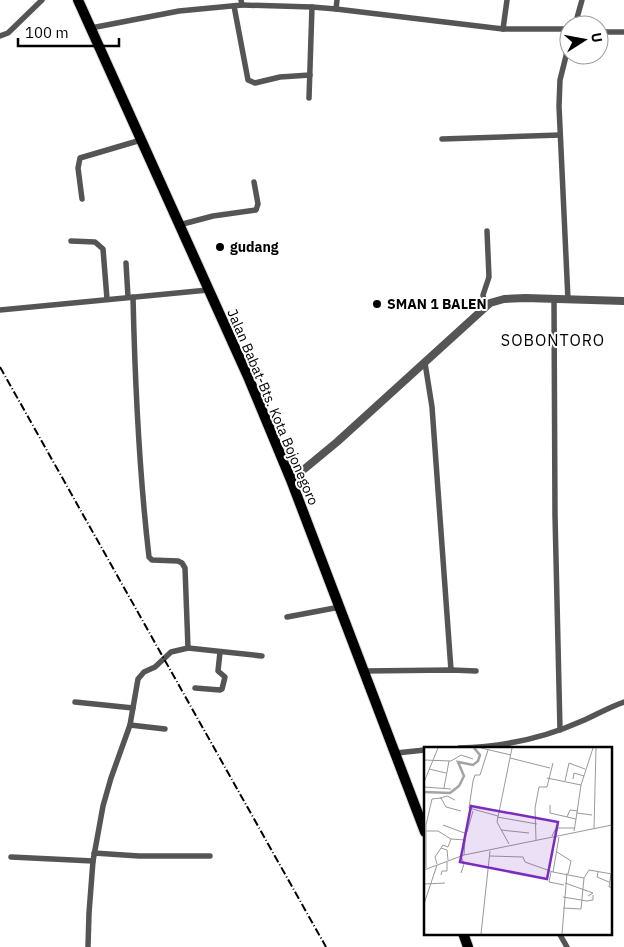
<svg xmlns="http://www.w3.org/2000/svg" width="624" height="947" font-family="'IBM Plex Sans',sans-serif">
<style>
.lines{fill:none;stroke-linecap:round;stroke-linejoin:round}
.trunk-casing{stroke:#dbdbdb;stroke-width:12}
.minor{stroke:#555;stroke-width:5.5}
.tertiary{stroke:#555;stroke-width:8}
.trunk{stroke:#000;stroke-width:10}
.rail{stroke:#000;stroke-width:2;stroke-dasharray:8 2.5 1 2.5;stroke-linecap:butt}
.poi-dot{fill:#000;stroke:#fff;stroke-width:2}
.labels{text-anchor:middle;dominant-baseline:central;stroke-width:4;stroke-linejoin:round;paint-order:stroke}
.poi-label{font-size:14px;font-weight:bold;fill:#000;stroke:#fff;text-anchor:start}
.street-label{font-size:14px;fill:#000;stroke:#fff}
.quarter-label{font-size:16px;letter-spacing:1px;fill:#000;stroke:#fff}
.inset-river{fill:none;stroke:#a3a3a3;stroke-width:2.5}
.inset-road{fill:none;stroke:#999;stroke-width:1}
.view{fill:#7b2cbf;fill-opacity:0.15;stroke:#7b2cbf;stroke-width:2.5}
.inset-edge{fill:none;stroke:#000;stroke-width:2.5}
</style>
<rect width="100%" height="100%" fill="#fff"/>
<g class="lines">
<g class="trunk-casing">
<g id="trunk">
<polyline points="78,0 249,379 291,480 425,832"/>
<polyline points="463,933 468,947"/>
</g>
</g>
<g class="minor">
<polyline points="242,5 312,7 309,98"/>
<polyline points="234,6 248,80 255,83 280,77 310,75"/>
<polyline points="312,7 336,9 337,0"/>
<polyline points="336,9 503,29 569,29"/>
<polyline points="575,25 582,0"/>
<polyline points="91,28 179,11 242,5 241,0"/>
<polyline points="503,29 507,0"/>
<polyline points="599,32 624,32"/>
<polyline points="0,36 8,33 42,0"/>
<polyline points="442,139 560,135"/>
<polyline points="82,199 78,168 80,158 141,140"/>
<polyline points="179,225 213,216 256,210 258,204 254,182"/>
<polyline points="71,241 95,242 103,249 107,299"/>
<polyline points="126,263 128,297"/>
<polyline points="554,299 555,515 560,730"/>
<polyline points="568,300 559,106 560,80 569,44"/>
<polyline points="485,307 483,295 489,277 487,231"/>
<polyline points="0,310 208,290"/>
<polyline points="425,363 432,407 451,670"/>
<polyline points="287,617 340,607"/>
<polyline points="188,648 262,656"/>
<polyline points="364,671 451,670 476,671"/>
<polyline points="195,688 220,690 222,689 225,677 218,671 220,652"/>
<polyline points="75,702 133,708"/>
<polyline points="130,725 165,729"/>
<path d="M 459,748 C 502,747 542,739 582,721 C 596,715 609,707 624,702"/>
<polyline points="396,753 425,750"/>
<polyline points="94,853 139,856 210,856"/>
<polyline points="11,857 93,861"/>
<polyline points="559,933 567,947"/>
<path d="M 88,947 L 89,913 L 93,861 L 103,806 L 111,778 L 130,725 L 138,679 L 144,672 L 155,667 L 171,652 L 188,648 L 185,568 L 182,563 L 178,561 L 152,560 L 149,557 C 139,471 135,384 133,297"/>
</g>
<polyline class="tertiary" points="291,480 337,442 490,303 504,299 525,298 624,301"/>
<use href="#trunk" class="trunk"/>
<polyline class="rail" points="0,367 326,947"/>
</g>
<g class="poi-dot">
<circle cx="220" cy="247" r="5"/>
<circle cx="377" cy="304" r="5"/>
</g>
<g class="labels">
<g class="poi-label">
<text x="230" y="247">gudang</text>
<text x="387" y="304">SMAN 1 BALEN</text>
</g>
<g class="street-label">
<text transform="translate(273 407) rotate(67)">Jalan Babat-Bts. Kota Bojonegoro</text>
</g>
<g class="quarter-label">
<text x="553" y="340">SOBONTORO</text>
</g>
</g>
<g transform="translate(424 747)">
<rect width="188" height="188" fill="#fff"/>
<path class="inset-river" d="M 0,45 L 26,46 L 35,39 L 40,29 L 34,15 L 49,18 L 54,14 L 56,8 L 50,1"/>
<path class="inset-road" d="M 57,1 L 87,8M 64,3 L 56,28 L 51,28 L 49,34 L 45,61 L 74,69M 86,11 L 126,21M 0,13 L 27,14 L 37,8 L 49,12M 5,22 L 22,26M 123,31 L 157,38M 149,32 L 150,26 L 160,29M 141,34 L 145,16 L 161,22M 0,35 L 14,1M 0,40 L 27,42M 20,41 L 25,14M 16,51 L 23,49 L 31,53M 126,58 L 126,66 L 152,72 L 150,84M 153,66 L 168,68M 73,70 L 113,77M 143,70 L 146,63 L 154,64M 152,72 L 157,38 L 169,1M 19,78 L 43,87M 170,82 L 172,1M 77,83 L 105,86M 2,84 L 14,84 L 27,92 L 41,93 L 40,108M 43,85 L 49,64M 128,89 L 132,81 L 151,81M 135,90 L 129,125 L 160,131 L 165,123 L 188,127M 112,93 L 111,61 L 115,40 L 123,40 L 129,16M 85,97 L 73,75 L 88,1M 17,101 L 23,103 L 24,113M 133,105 L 147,114 L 144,127M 37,109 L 40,117 L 37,126M 66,109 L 99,110 L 101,115 L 129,125M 13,117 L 11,110 L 19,98 L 24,100 L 27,92M 2,121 L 2,78 L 8,52 L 17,51 L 22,60 L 37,64M 0,123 L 40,108 L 188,78M 127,125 L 125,135 L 140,138M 174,125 L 173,130 L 185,135M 187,127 L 185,140 L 188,140M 17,128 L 18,124 L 23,124 L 23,115M 141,136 L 169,146 L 164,149M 0,137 L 21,136M 139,150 L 163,154 L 169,153 L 169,148M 0,157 L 13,118M 139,161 L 157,162 L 160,131M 57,187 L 66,104M 138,187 L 143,126"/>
<path class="view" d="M 47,59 L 134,75 L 123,132 L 36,115 Z"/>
<rect width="188" height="188" class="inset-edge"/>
</g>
<g transform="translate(584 40) rotate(79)"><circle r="24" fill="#ffffff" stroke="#999999"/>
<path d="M0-4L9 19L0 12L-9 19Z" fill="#000000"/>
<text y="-8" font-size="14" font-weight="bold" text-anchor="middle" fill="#000000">U</text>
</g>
<path d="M18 38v8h101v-8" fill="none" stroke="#000000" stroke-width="2.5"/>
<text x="25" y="38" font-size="15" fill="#000000" stroke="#ffffff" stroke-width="4" paint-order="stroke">100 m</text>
</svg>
